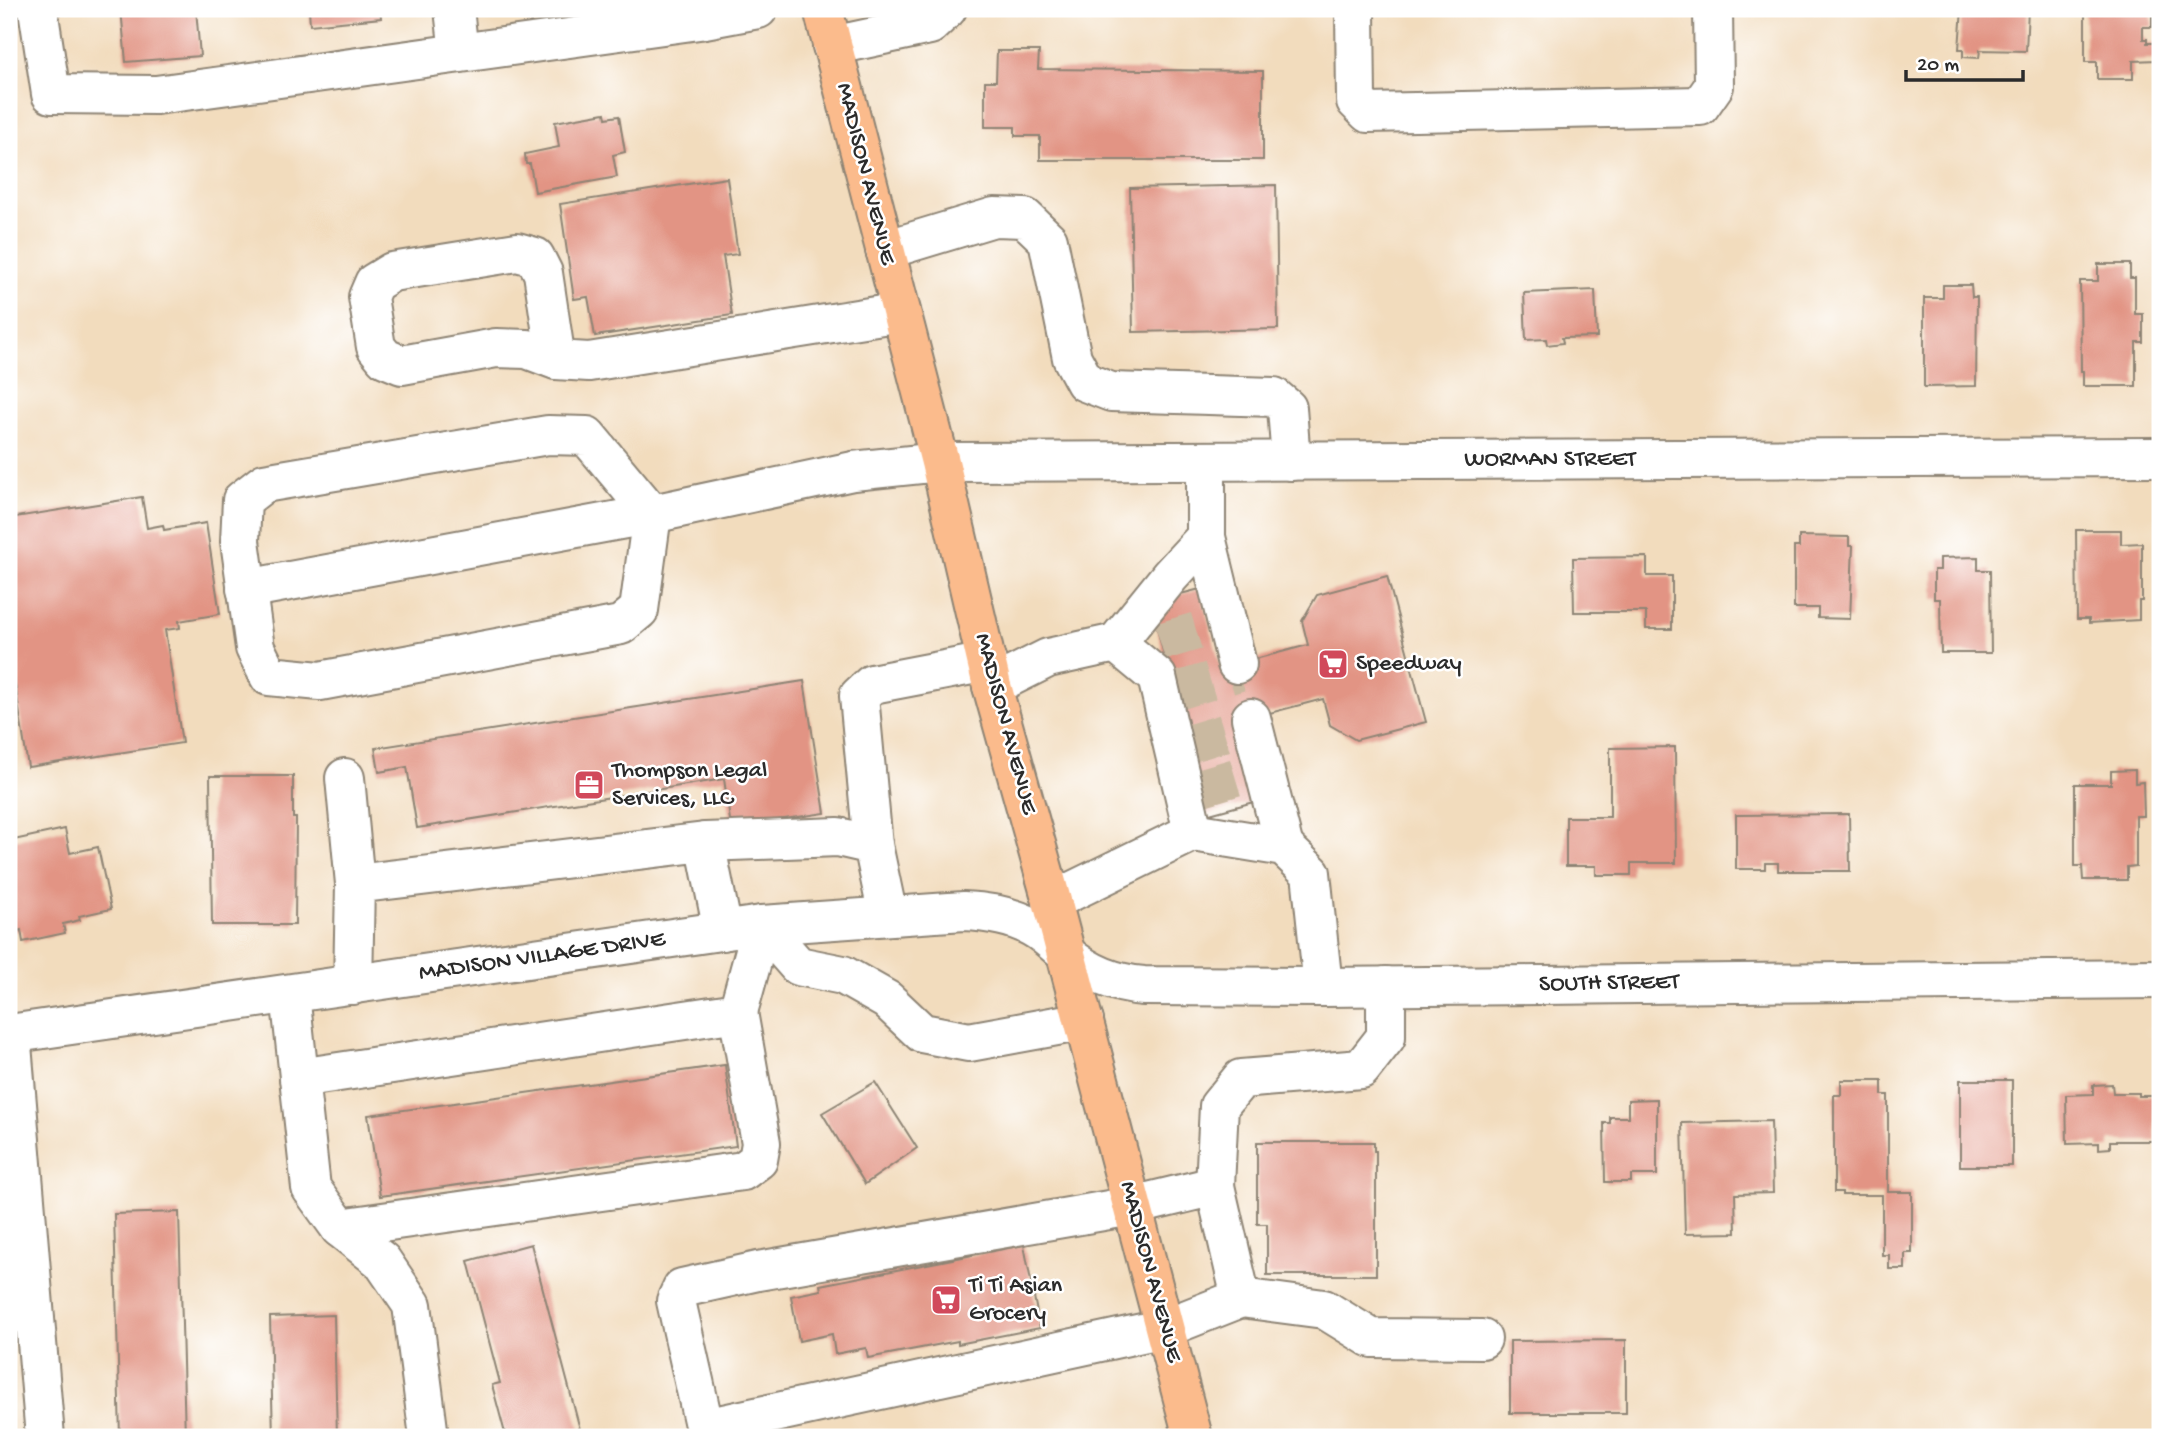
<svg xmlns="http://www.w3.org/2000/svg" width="2169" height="1446" font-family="'Gochi Hand',sans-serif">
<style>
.building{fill:#e29484}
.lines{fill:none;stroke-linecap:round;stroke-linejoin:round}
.minor-tunnel{stroke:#cab9a0;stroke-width:38;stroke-dasharray:38 19;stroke-linecap:butt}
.minor-casing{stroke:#8e8474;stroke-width:42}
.major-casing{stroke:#8e8474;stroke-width:42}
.minor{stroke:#fff;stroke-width:38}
.major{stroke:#fbbb8c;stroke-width:38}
.labels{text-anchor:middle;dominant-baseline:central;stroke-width:5;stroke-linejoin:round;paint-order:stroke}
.street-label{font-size:24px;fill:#2b2b2b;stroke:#fff}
.poi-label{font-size:24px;fill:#2b2b2b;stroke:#fff;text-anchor:start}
</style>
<rect width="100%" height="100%" fill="#fff"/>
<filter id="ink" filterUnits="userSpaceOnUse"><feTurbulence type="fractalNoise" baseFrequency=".0143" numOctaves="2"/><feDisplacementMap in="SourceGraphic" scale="14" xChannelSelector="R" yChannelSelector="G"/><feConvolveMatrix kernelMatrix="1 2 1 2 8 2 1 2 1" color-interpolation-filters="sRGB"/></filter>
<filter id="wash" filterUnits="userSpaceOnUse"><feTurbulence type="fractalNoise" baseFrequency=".00686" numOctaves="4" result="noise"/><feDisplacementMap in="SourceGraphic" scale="28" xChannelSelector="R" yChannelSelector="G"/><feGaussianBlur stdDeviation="1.57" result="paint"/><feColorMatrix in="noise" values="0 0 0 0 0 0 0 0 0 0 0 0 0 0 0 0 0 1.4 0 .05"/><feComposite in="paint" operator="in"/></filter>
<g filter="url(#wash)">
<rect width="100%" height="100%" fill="#f2dcbd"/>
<g id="blocks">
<g class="building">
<polygon points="121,9 196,9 200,56 126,62"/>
<polygon points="309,9 380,9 381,18 310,25"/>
<polygon points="1962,9 2028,9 2026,51 1980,50 1979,58 1963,57 1963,49 1959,49"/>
<polygon points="2085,9 2152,9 2152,27 2143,27 2143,39 2147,39 2147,43 2156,43 2156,60 2133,61 2133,79 2097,79 2097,62 2085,62"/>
<polygon points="997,51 1039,51 1038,69 1263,71 1263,160 1040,160 1040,136 1015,136 1015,127 985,127 985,81 996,81"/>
<polygon points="605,113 606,118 619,116 625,152 613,155 617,177 535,192 530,164 526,164 525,154 559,147 555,122"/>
<polygon points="727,178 738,254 723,256 732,315 595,336 588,297 574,299 560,204"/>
<polygon points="1276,185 1278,329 1133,332 1130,188"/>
<polygon points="2098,264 2130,264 2130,278 2135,278 2135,314 2143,314 2143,342 2136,342 2136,386 2083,386 2083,371 2081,371 2080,281 2098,281"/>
<polygon points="1943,285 1971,285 1972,297 1977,297 1976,386 1924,387 1924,298 1943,298"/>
<polygon points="1595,290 1597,337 1562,338 1563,343 1547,345 1546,339 1526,340 1524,293"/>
<polygon points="142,497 147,528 163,525 164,530 206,523 220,614 179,621 180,628 165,630 182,743 28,767 9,645 9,518"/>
<polygon points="2076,530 2121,530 2121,544 2142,543 2142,601 2139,601 2139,620 2089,623 2089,619 2077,619"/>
<polygon points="1799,536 1849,537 1849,546 1853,546 1850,619 1818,618 1818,608 1794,608 1794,547 1799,547"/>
<polygon points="1647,557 1647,576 1672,576 1672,629 1646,629 1646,612 1574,612 1573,558"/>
<polygon points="1978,557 1978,570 1990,570 1991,653 1941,653 1940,599 1934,599 1934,570 1940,570 1940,558"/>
<polygon points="1387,576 1426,722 1356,740 1330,725 1323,699 1235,722 1257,801 1206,815 1150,602 1200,589 1221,668 1308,645 1302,621 1317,595"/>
<polygon points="804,681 825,813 731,827 724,779 417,828 407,767 379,772 375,748"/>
<polygon points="1675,747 1676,863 1631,863 1631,875 1596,875 1596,866 1566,866 1566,817 1610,817 1610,748"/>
<polygon points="2135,770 2135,783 2143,782 2144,816 2136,816 2136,866 2127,867 2127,880 2083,880 2082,866 2075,866 2075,784 2111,784 2111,771"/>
<polygon points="210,776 293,776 293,818 296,818 295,925 212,925"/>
<polygon points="1849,814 1850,871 1778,871 1778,863 1765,863 1765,869 1736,869 1736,815"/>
<polygon points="65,829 70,853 98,847 111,909 79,916 80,920 63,924 65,933 23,942 21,930 9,933 9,841"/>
<polygon points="725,1065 736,1146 380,1196 368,1115"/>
<polygon points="1841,1080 1882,1080 1882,1095 1888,1095 1888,1192 1912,1192 1912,1253 1905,1253 1905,1269 1889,1269 1889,1255 1882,1255 1882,1195 1842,1195 1842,1192 1834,1192 1834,1095 1841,1095"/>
<rect x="1960" y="1080" width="52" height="86"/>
<polygon points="875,1082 917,1148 865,1184 822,1113"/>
<polygon points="2112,1084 2113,1093 2139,1093 2139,1096 2154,1096 2156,1141 2110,1141 2110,1148 2099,1149 2099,1143 2067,1144 2066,1095 2093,1094 2093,1085"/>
<polygon points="1657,1099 1657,1175 1631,1175 1631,1182 1605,1182 1604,1123 1610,1123 1610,1117 1628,1117 1628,1100"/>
<polygon points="1771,1121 1773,1193 1735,1194 1736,1233 1685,1234 1682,1123"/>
<polygon points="1257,1142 1374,1142 1374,1151 1376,1151 1376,1275 1267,1275 1267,1224 1257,1224"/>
<polygon points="179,1212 185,1437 120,1437 114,1214"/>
<polygon points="531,1244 582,1437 506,1437 492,1385 500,1383 468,1261"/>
<polygon points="1024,1245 1040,1328 958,1344 958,1341 868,1358 866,1348 835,1354 832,1334 799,1341 791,1296 821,1290 820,1285"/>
<polygon points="334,1315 337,1437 273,1437 270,1317"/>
<polygon points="1626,1340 1626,1413 1510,1413 1510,1341"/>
</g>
</g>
</g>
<g filter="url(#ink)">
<use href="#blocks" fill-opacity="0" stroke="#8e8474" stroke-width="2"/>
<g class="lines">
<g class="minor-tunnel">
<polyline points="1160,642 1210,627"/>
<polyline points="1174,692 1239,672"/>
<polyline points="1188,744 1237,729"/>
<polyline points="1199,788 1249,773"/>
</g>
<g class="minor-casing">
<g id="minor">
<polyline points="38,9 51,94 156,95 699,20 758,9"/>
<polyline points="454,9 459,53"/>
<polyline points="1355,9 1356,101 1368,113 1700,106 1714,86 1713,9"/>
<polyline points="832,46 930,25 947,9"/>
<polyline points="885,250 994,217 1025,218 1048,240 1072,358 1085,382 1111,392 1274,397 1287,408 1291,461"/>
<polyline points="556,360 543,273 535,257 517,252 392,272 374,283 368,297 376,347 385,358 402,365 496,348 527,349 556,360 589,362 901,312"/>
<polygon points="548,435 587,436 652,514 639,610 621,625 320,681 269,676 255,648 240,541 242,500 264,483"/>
<polyline points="1206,537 1237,664"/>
<polyline points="246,589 652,514 853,471 940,462 2160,457"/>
<polyline points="1116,643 1170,576 1206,537 1206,461"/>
<polyline points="992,686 1048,658 1116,643 1157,677 1193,832 1052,901"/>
<polyline points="1251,718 1284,847"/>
<polyline points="345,778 355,884"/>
<polyline points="1193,832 1284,847 1311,873 1323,987"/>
<polyline points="705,842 838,837 873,845 888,916"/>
<polyline points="873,845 859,696 872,684 987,662"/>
<polyline points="762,925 798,966 843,975 887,1000 922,1033 969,1042 1084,1021"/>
<polyline points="353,985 355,884 705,842 723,931"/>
<polyline points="290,994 311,1188 340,1228 382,1261 412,1305 429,1437"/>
<polyline points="11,1033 45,1437"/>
<path d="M 9,1034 L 762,925 L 964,911 C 987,912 1012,916 1032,927 C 1045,934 1055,944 1066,954 C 1088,973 1116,984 1144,986 L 1323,987 L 2160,979"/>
<polyline points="299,1078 738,1012 762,925"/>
<polygon points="1215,1186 1241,1298 1165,1328 714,1426 703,1421 676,1301 682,1288 758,1271 1132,1206"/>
<polyline points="1215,1186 1219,1106 1241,1079 1361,1069 1386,1037 1386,986"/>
<polyline points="340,1228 743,1171 758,1160 761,1143 738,1012"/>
<polyline points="1241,1298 1324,1309 1371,1338 1482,1339"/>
</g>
</g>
<g class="major-casing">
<polyline id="major" points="823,9 940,462 992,686 1052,901 1193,1437"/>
</g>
<use href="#minor" class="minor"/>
<use href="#major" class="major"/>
</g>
</g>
<defs>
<g id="supermarket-square" transform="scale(1.575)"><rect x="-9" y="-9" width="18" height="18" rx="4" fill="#d1495b" stroke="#fff"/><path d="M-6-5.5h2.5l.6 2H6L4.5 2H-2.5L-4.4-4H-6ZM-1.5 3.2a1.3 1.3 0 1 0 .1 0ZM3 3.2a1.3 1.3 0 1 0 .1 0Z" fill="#fff"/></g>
<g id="office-square" transform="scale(1.575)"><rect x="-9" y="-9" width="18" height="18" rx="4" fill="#d1495b" stroke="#fff"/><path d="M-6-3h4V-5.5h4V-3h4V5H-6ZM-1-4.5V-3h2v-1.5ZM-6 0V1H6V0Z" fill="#fff"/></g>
</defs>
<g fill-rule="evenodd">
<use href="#supermarket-square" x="1333" y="664"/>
<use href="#office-square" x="589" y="785"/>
<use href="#supermarket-square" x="946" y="1300"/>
</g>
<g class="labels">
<g class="street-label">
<text transform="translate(865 174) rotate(76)">MADISON AVENUE</text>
<text x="1550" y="460">WORMAN STREET</text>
<text transform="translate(1005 724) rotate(75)">MADISON AVENUE</text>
<text transform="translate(542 957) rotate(-8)">MADISON VILLAGE DRIVE</text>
<text transform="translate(1609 984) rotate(-1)">SOUTH STREET</text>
<text transform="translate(1150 1272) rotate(75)">MADISON AVENUE</text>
</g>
<g class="poi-label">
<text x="1356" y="664">Speedway</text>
<text x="612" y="771">Thompson Legal<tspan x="612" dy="28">Services, LLC</tspan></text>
<text x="969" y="1286">Ti Ti Asian<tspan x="969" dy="28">Grocery</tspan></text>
</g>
</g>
<rect width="2169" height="1446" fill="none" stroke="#fff" stroke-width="35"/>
<path d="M1906 70v10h117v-10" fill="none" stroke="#2b2b2b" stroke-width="3.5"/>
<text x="1917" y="70" font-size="21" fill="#2b2b2b" stroke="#ffffff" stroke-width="5" paint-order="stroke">20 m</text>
</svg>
